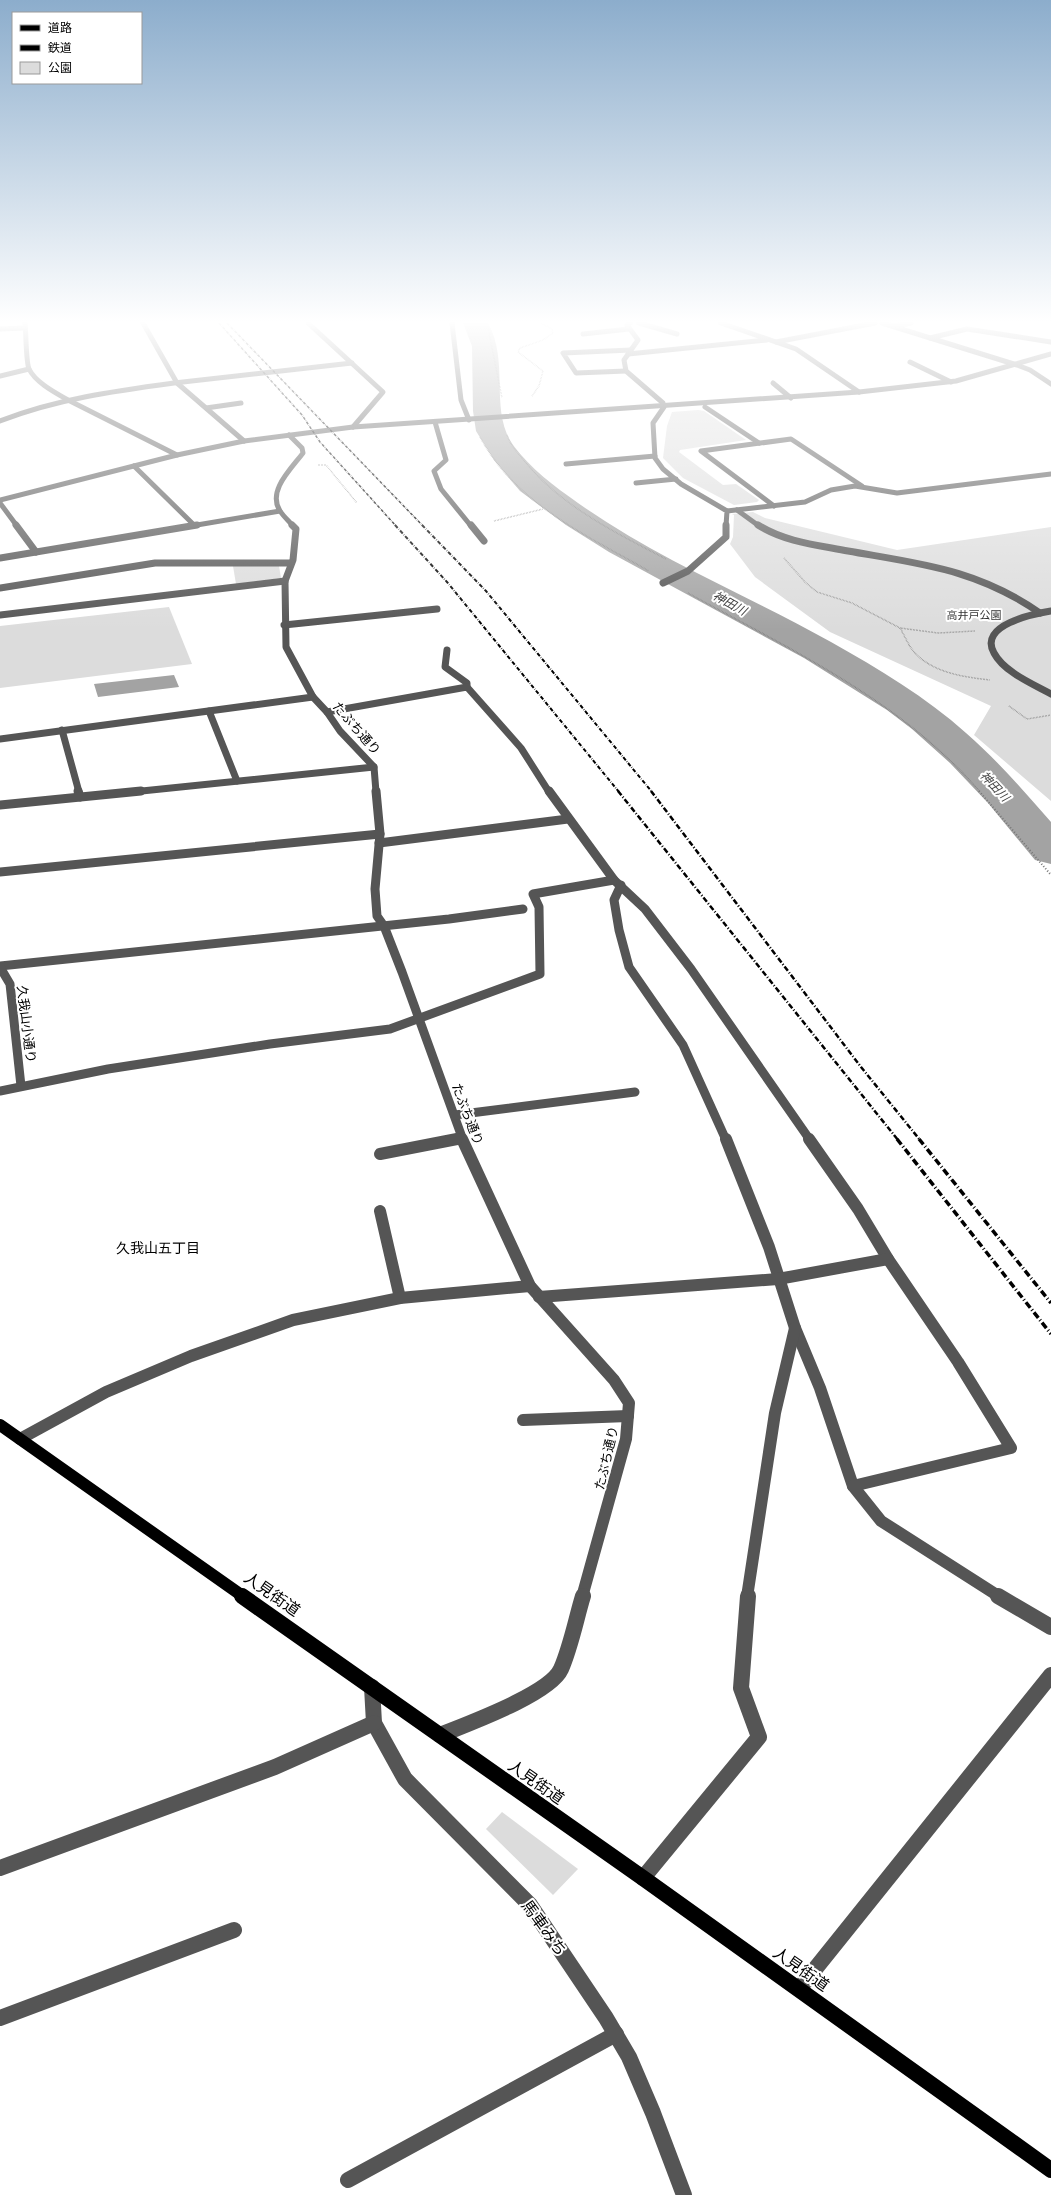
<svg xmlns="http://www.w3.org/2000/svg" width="1051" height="2195" font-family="Cabin,'Noto Sans JP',sans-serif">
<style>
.green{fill:#dcdcdc}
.water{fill:#a3a3a3}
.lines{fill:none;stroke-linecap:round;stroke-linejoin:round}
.river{fill:#a3a3a3;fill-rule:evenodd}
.path-far1{stroke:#777;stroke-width:1.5;stroke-dasharray:0.5 1;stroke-linecap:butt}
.path{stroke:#777;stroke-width:2;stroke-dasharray:1 2;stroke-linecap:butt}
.minor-far4{stroke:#555;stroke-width:5}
.minor-far3{stroke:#555;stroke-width:7}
.minor-far2{stroke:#555;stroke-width:9}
.minor-far1{stroke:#555;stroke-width:12}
.minor{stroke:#555;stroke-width:16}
.major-far1{stroke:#000;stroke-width:12}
.major{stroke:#000;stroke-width:16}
.rail-far3{stroke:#000;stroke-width:1.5;stroke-dasharray:3 1 0.5 1;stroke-linecap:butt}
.rail-far2{stroke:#000;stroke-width:2;stroke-dasharray:4 1.5 0.5 1.5;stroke-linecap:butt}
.rail-far1{stroke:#000;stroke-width:2.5;stroke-dasharray:5.5 2 1 2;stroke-linecap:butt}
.rail{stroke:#000;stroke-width:3.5;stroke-dasharray:7 2.5 1 2.5;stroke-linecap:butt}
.labels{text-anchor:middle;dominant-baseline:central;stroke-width:4;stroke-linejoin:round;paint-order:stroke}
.far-park-label{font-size:11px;fill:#333;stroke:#fff}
.far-water-label{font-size:12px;font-style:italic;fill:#444;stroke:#fff}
.street-label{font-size:13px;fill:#000;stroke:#fff}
.neighbourhood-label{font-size:14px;fill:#000;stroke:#fff}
.near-street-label{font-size:16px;fill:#000;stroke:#fff}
</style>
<rect width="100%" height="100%" fill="#fff"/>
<g class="green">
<polygon points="698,410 704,411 746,440 680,450 679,452 723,485 736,484 759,500 757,502 734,505 683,478 663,458 667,426 672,412"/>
<polygon points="753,512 765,518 897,550 1051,527 1051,801 974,735 991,706 830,632 755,577 730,544 733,537 734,515 732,514"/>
<polygon points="233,566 279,566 281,578 236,584"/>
<polygon points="169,607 192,664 0,688 0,626"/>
<polygon points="502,1812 578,1869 553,1895 486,1829"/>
</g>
<polygon class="water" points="174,675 179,687 98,697 94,684"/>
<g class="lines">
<path class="river" d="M 463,323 L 488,323 C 510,363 489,410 513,445 C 531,469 554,486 578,503 C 657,559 747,595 831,642 C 879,669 926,697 966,733 C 997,760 1024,791 1051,822 L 1051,864 L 1035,860 L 988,803 L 950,763 L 912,729 L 887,710 L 804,658 L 609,552 L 566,525 L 520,491 L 494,460 L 476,431 L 473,411 L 472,346 Z"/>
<g class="path-far1">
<polyline points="487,323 502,398"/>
<polyline points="532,396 539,386 543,371 518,352 520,348 543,340 553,333 552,329 541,323"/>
<path d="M 507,435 C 510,444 516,451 522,458 C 559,505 614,532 666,559"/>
<path d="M 480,437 C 516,504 586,535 649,571"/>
<polyline points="318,465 326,465 357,503"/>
<polyline points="494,521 543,509"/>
<polyline points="784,558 805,582 817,592 852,603 900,628 938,633 975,631"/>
<path d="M 688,593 C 791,650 902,701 980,792"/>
<path d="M 900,628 C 905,636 908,645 914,652 C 933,673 964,677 990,680"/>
<polyline points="1009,706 1027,719 1051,715"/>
</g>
<polyline class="path" points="979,791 1051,875"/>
<g class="minor-far4">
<path d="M 25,323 C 26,332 26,363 29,369 C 36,383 56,393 68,400 L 177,455"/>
<polyline points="143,323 177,383 244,441"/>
<polyline points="308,323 383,392 353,427"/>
<polyline points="452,323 461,400 469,420"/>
<polyline points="630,323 627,325 638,340 624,360 626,371 663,403 664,407 653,423 655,458 663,469 681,484 727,511 726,526"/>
<polyline points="639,323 677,334"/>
<polyline points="721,323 796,349 859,392"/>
<polyline points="882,323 1017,365 1030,370 1051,384"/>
<polyline points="894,326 911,323"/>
<polyline points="0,329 25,328"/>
<polyline points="583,334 629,329"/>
<polyline points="930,338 967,329 1051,342"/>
<polyline points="776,342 875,323"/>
<polyline points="628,354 767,340"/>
<polyline points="910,362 951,382"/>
<polyline points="626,371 576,373 563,353 631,350"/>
<polyline points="0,376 29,369"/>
<polyline points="773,383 791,398"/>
<polyline points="705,407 759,443"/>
<polyline points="206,408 241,403"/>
<path d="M 0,421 C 56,399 115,391 174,383 C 233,376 293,370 352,363"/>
<polyline points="435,422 446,460 434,471 441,489 471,526"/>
<path d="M 289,435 L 302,448 L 303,453 C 291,469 267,491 280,511 C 284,517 289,521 293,526"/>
<polyline points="566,464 655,456"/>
<polyline points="134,466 194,525"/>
<polyline points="636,483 676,479"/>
<polyline points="0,500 177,455 244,441 353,427 859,392 956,381 1051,354"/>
<polyline points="0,503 17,526"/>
<polyline points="774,506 701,451 791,439 862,486"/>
<polyline points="737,510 759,526"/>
<polyline points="727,511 805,502 831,490 855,486 897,493 1051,474"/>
<polyline points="191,526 280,511"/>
</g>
<g class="minor-far3">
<polyline points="16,525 36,552"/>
<polyline points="292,525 296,529 293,560 285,581 286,647 313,697 327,712 340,731 374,767 376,792"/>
<polyline points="471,525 484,541"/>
<path d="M 758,525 C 785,542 817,545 848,551 C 921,564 977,569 1040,613"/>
<polyline points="0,558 197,525"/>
<polyline points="663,583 688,571 726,537 726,525"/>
<polyline points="0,588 155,563 291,563"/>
<path d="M 1051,611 C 1033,614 978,625 994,653 C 1004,672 1033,684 1051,694"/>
<polyline points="0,615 285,581"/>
<polyline points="284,625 437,609"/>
<polyline points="447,650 445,667 467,683 467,687"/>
<polyline points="209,711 237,781"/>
<polyline points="327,712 467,687 521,748 549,792"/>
<polyline points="62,730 79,792"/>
<polyline points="0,739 313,697"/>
<polyline points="132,792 374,767"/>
</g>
<g class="minor-far2">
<polyline points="78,791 80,797"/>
<polyline points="376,791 380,834 375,889 377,916 384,926 402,972 463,1140"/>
<polyline points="549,791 614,880 645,909 691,969 810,1140"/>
<polyline points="0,805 141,791"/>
<polyline points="379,843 568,819"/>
<polyline points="0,872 380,834"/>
<polyline points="621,885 614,900 619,930 629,967 683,1045 726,1140"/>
<polyline points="0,966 449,919 523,909"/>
<polyline points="0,967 10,984 21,1086"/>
<polyline points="0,1091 108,1069 270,1044 390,1029 540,974 539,907 533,894 614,880"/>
<polyline points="455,1115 635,1092"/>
<polyline points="452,1140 462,1138"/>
</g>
<g class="minor-far1">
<polyline points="462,1139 530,1286 614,1380 629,1403 626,1439 582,1597"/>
<polyline points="726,1139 769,1247 795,1328 820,1388 853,1486"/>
<polyline points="809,1139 858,1209 888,1259 958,1362 1011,1448 853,1486 881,1521 1000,1597"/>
<polyline points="380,1154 457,1139"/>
<polyline points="380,1211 400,1298"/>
<polyline points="539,1297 778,1279 888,1259"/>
<polyline points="523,1420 628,1416"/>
<polyline points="20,1439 106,1392 191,1356 293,1320 400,1298 530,1286"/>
<polyline points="747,1597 775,1413 795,1328"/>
</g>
<g class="minor">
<polyline points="998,1596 1051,1627"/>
<polyline points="372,1687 374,1723 405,1779 530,1905 606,2018 629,2057 653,2113 684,2195"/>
<path d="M 440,1735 C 467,1724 550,1694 561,1669 C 571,1646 576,1619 583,1596"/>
<polyline points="0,1868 275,1767 374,1723"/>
<polyline points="643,1878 759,1737 741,1688 748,1596"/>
<polyline points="799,1989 1051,1675"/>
<polyline points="0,2018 234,1930"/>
<polyline points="348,2180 616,2034"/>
</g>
<polyline class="major-far1" points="0,1425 244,1597"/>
<polyline class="major" points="242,1596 643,1878 1051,2170"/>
<g class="rail-far3">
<polyline points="219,323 302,415 320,442 396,526"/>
<polyline points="227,323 423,526"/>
</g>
<g class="rail-far2">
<polyline points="395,525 447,582 619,792"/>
<polyline points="422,525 486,591 652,792"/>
</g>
<g class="rail-far1">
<polyline points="618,791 898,1140"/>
<polyline points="651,791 861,1067 920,1140"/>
</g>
<g class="rail">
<polyline points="897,1139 1051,1334"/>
<polyline points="919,1139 1051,1303"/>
</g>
</g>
<linearGradient id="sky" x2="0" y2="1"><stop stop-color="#8cadcc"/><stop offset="0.51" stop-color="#fff"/><stop offset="1" stop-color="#fff" stop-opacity="0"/></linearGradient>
<rect width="1051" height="630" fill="url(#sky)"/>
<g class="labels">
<g class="far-park-label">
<text x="974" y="615">高井戸公園</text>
</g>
<g class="far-water-label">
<text transform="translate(730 603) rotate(29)">神田川</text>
<text transform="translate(995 786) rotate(47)">神田川</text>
</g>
<g class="street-label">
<text transform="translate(357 728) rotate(49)">たぶち通り</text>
<text transform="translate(27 1024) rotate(83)">久我山小通り</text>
<text transform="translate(468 1114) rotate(69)">たぶち通り</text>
<text transform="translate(606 1458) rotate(-77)">たぶち通り</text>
</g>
<g class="neighbourhood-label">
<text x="158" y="1248">久我山五丁目</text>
</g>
<g class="near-street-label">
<text transform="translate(272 1594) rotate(35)">人見街道</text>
<text transform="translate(536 1782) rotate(35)">人見街道</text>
<text transform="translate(544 1928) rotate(54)">馬車みち</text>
<text transform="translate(801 1969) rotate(35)">人見街道</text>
</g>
</g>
<rect x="12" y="12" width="130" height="72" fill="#ffffff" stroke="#999999"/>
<rect x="20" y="25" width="20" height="6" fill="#000000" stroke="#999999"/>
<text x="48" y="32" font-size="12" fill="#000000">道路</text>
<rect x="20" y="45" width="20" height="6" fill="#000000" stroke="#999999"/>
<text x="48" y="52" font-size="12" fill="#000000">鉄道</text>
<rect x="20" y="62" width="20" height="12" fill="#dcdcdc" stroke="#999999"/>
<text x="48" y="72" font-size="12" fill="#000000">公園</text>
</svg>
